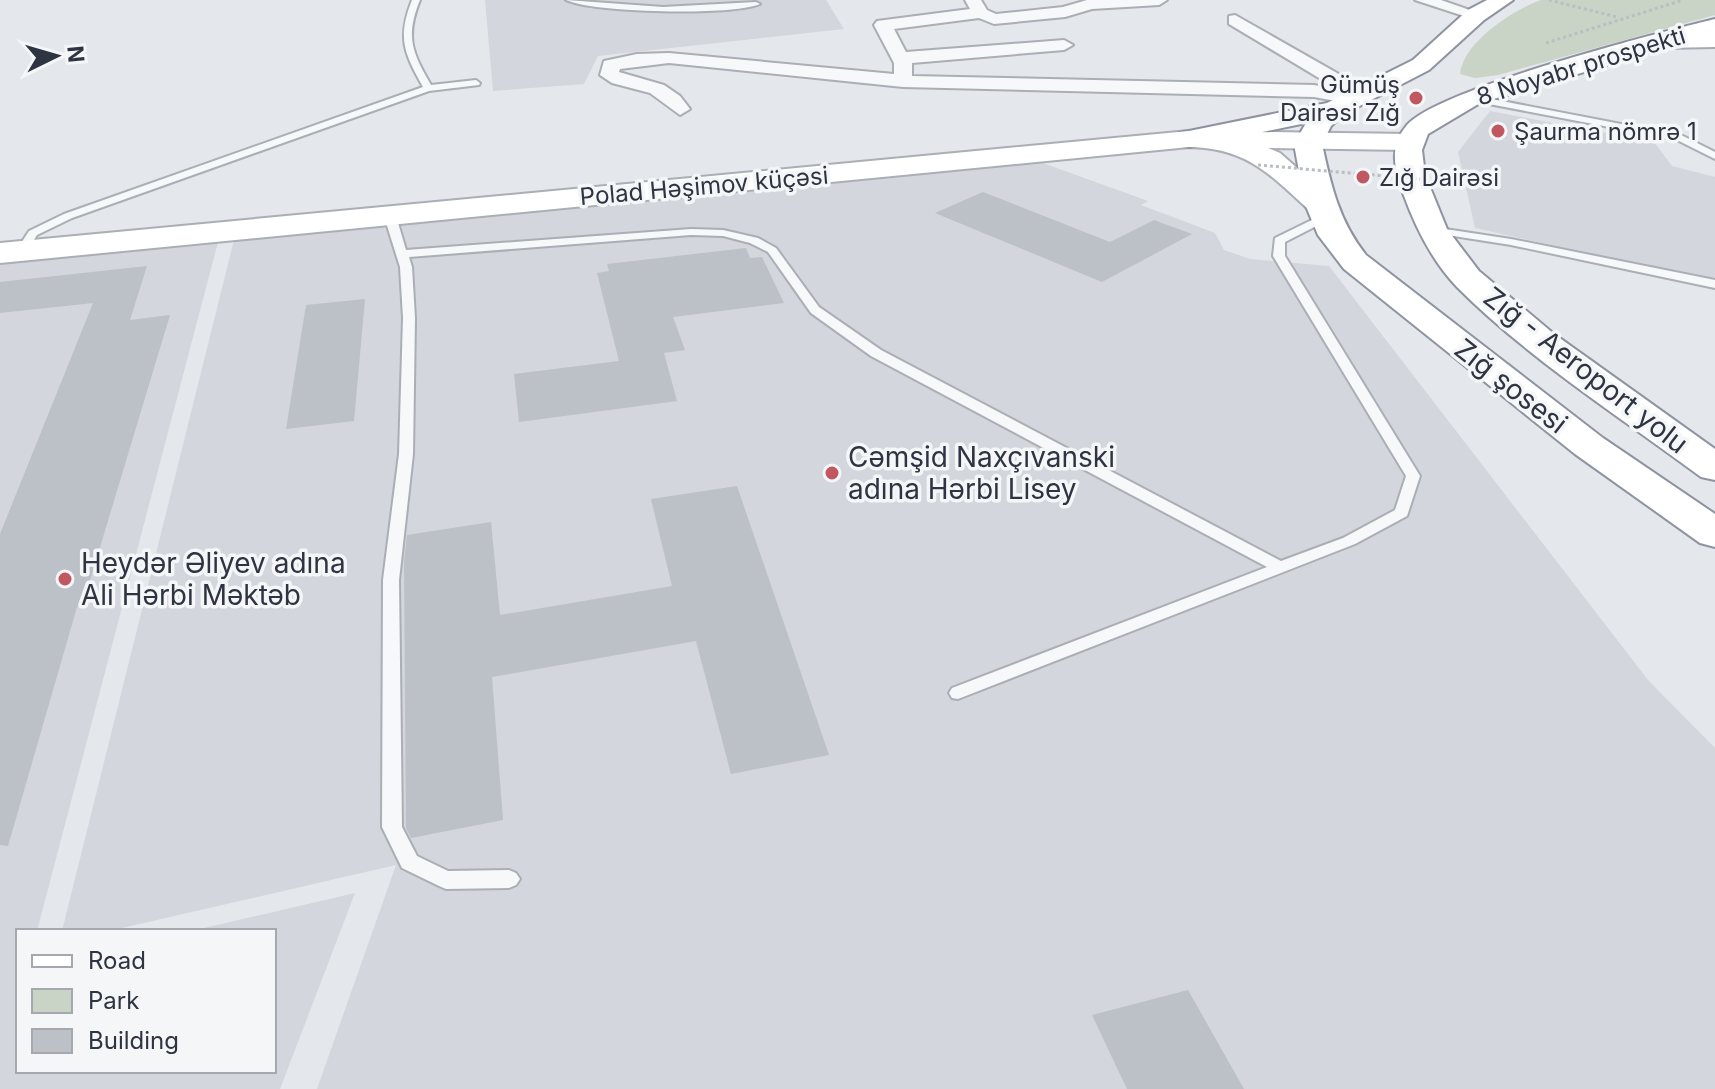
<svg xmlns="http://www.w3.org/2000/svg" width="1715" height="1089" font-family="Inter,sans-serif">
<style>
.built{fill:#d3d6dc}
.green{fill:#c9d4c7}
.building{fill:#bcc0c7}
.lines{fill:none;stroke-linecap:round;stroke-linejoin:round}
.lane-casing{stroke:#aaaeb5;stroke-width:4}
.street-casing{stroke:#aaaeb5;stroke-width:4}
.secondary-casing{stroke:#aaaeb5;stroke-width:4}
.primary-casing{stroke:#a5aab5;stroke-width:4}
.highway-casing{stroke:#8d93a0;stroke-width:4}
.path{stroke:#bbbdc2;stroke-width:3;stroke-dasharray:3 3;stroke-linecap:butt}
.lane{fill:#f7f8f9;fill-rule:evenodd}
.street{fill:#f7f8f9;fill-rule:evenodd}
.secondary{fill:#fff;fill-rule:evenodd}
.primary{fill:#fff;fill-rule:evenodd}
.highway{fill:#fff;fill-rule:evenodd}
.path-bridge{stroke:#bbbdc2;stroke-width:3;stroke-dasharray:3 3;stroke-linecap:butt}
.poi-dot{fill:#c15861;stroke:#f4f6f8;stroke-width:3}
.labels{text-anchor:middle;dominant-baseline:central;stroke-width:7;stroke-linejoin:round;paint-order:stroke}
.far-street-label{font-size:24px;fill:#2e3442;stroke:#f4f6f8}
.far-poi-label{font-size:24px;fill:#2e3442;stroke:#f4f6f8;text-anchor:start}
.street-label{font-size:28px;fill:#2e3442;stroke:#f4f6f8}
.poi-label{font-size:28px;fill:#2e3442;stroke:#f4f6f8;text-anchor:start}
</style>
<rect width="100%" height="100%" fill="#e4e7eb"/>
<g class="built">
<polygon points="485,0 826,0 844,29 598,56 584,84 493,91"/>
<polygon points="1490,111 1654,142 1672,166 1715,177 1715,285 1703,279 1475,228 1458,152"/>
<polygon points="1040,162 1148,201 1141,205 1215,233 1224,250 1250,259 1329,266 1648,680 1715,748 1715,1089 317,1089 396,865 109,931 62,931 234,240"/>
<polygon points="218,242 37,931 18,931 18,1071 274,1071 274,931 191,931 355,893 280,1089 0,1089 0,264"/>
</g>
<path class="green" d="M 1541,0 L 1715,0 L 1715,15 L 1498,75 L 1475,78 L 1460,74 C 1463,42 1513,10 1541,0 Z"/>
<g class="building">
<polygon points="983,192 1110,242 1154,220 1192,234 1102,282 935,213"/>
<polygon points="746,248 750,258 762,257 784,303 673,317 685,350 664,353 677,401 519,422 514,374 619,361 597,273 609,271 607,264"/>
<polygon points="147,266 130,320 170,315 82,607 77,607 8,846 0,845 0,534 93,303 0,313 0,282"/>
<polygon points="365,299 354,421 286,429 306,305"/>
<polygon points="737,486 829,755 731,774 696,641 492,677 503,820 411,838 406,828 404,562 407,535 491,522 500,615 672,586 651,499"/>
<polygon points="1188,990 1244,1089 1127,1089 1092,1015"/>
</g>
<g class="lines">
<g class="lane-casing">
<g id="lane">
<path d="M 412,0 L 420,0 C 405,37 412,52 431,85 L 476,80 L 480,83 L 479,85 L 429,91 L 72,218 L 37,235 L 26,253 L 16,251 L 29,231 L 64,214 L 423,87 C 404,53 397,38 412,0 Z"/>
<path d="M 566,0 L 663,7 L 756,2 L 760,4 C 733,16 593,13 566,0 Z"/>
<polygon points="1471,95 1683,136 1715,152 1715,159 1677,140 1468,100 1468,96"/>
<polygon points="390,213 396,216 406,250 691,229 723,230 758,238 776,248 819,307 881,350 1281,561 1343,538 1395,510 1406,476 1273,256 1275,238 1322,215 1330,215 1330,219 1285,242 1285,256 1420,476 1407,516 1355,544 958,699 952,698 949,693 952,688 1267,567 871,356 811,313 768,252 750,243 723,236 691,235 409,257 412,267 415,318 413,454 399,580 402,827 417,856 448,871 509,870 516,873 520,879 516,885 509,888 446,889 439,886 402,868 382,827 383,580 399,454 403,318 400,267 384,216"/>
<polygon points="1432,227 1511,239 1715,280 1715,288 1511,245 1428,232 1428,228"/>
</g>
</g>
<g class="street-casing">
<g id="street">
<polygon points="965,0 981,0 987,10 996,14 1063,7 1087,0 1167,0 1159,5 1092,9 1065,17 994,24 979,18 894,29 906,52 1064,40 1073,45 1064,50 912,63 912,76 1314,85 1339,90 1229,24 1229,16 1235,15 1358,85 1361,89 1357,93 1367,99 1357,105 1314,97 903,87 669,63 620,69 619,72 664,85 680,96 690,109 680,115 650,93 612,83 600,75 604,61 637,54 669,53 894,74 894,63 874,25 877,21 970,9"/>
<polygon points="1415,0 1441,0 1484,15 1476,20"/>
</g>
</g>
<g class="secondary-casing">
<path id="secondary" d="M 1189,131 L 1409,134 L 1419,136 L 1423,142 L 1419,148 L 1409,150 L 1268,148 L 1280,153 L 1331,198 L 1335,204 L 1331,210 L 1309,210 C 1269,173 1246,148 1189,147 L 0,263 L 0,243 Z"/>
</g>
<g class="primary-casing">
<polygon id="primary" points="1715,33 1715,47 1662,48 1651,41 1662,34"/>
</g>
<g class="highway-casing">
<g id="highway">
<path d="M 1487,0 L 1513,0 L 1484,20 L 1429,70 L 1344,114 L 1331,126 L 1322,144 C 1331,186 1339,221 1366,255 L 1603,438 L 1715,514 L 1715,547 L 1700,543 L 1575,454 L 1344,269 L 1318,235 L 1305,204 L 1294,144 L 1306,123 L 1189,147 L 1179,145 L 1175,139 L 1179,133 L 1189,131 L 1327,103 L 1413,60 L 1468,10 Z"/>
<path d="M 1715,19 L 1715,33 L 1480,103 L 1428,134 L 1422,150 L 1425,175 L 1447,229 L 1479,271 L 1554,334 L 1715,449 L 1715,480 L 1701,477 C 1619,416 1529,359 1457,287 C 1432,261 1415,226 1403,193 C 1394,168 1389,146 1407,125 C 1439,89 1658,33 1715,19 Z"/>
</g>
</g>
<g class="path">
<polyline points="1549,0 1617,17"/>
<polyline points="1546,43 1683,0"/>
</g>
<use href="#lane" class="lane"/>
<use href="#street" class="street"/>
<use href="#secondary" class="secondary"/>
<use href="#primary" class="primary"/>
<use href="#highway" class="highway"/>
<polyline class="path-bridge" points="1258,165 1443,181"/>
</g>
<g class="poi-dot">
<circle cx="1416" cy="98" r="8"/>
<circle cx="1498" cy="131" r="8"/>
<circle cx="1363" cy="177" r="8"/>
<circle cx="832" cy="473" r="8"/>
<circle cx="65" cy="579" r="8"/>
</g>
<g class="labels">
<g class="far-street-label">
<text transform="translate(1581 66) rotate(-17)">8 Noyabr prospekti</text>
<text transform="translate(704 186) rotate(-5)">Polad Həşimov küçəsi</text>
</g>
<g class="far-poi-label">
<text x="1400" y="84" text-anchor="end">Gümüş<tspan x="1400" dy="28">Dairəsi Zığ</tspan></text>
<text x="1514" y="131">Şaurma nömrә 1</text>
<text x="1379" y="177">Zığ Dairəsi</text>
</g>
<g class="street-label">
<text transform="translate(1586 370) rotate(38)">Zığ - Aeroport yolu</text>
<text transform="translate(1511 386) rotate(38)">Zığ şosesi</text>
</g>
<g class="poi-label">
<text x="848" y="457">Cəmşid Naxçıvanski<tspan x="848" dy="32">adına Hərbi Lisey</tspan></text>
<text x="81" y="563">Heydər Əliyev adına<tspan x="81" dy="32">Ali Hərbi Məktəb</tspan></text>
</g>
</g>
<rect x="16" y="929" width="260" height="144" fill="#f4f6f8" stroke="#a5a8af" stroke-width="2"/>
<rect x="32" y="955" width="40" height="12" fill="#ffffff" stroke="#a5a8af" stroke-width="2"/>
<text x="88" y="969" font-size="24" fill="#2e3442">Road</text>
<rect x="32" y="989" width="40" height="24" fill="#c9d4c7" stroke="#a5a8af" stroke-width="2"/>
<text x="88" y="1009" font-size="24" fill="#2e3442">Park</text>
<rect x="32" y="1029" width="40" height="24" fill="#bcc0c7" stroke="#a5a8af" stroke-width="2"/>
<text x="88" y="1049" font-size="24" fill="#2e3442">Building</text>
<g transform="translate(56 56) rotate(85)" stroke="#f4f6f8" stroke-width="6" paint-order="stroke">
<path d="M0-6L14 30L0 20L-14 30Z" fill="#2e3442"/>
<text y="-12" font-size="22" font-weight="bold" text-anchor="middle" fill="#2e3442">N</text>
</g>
</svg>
